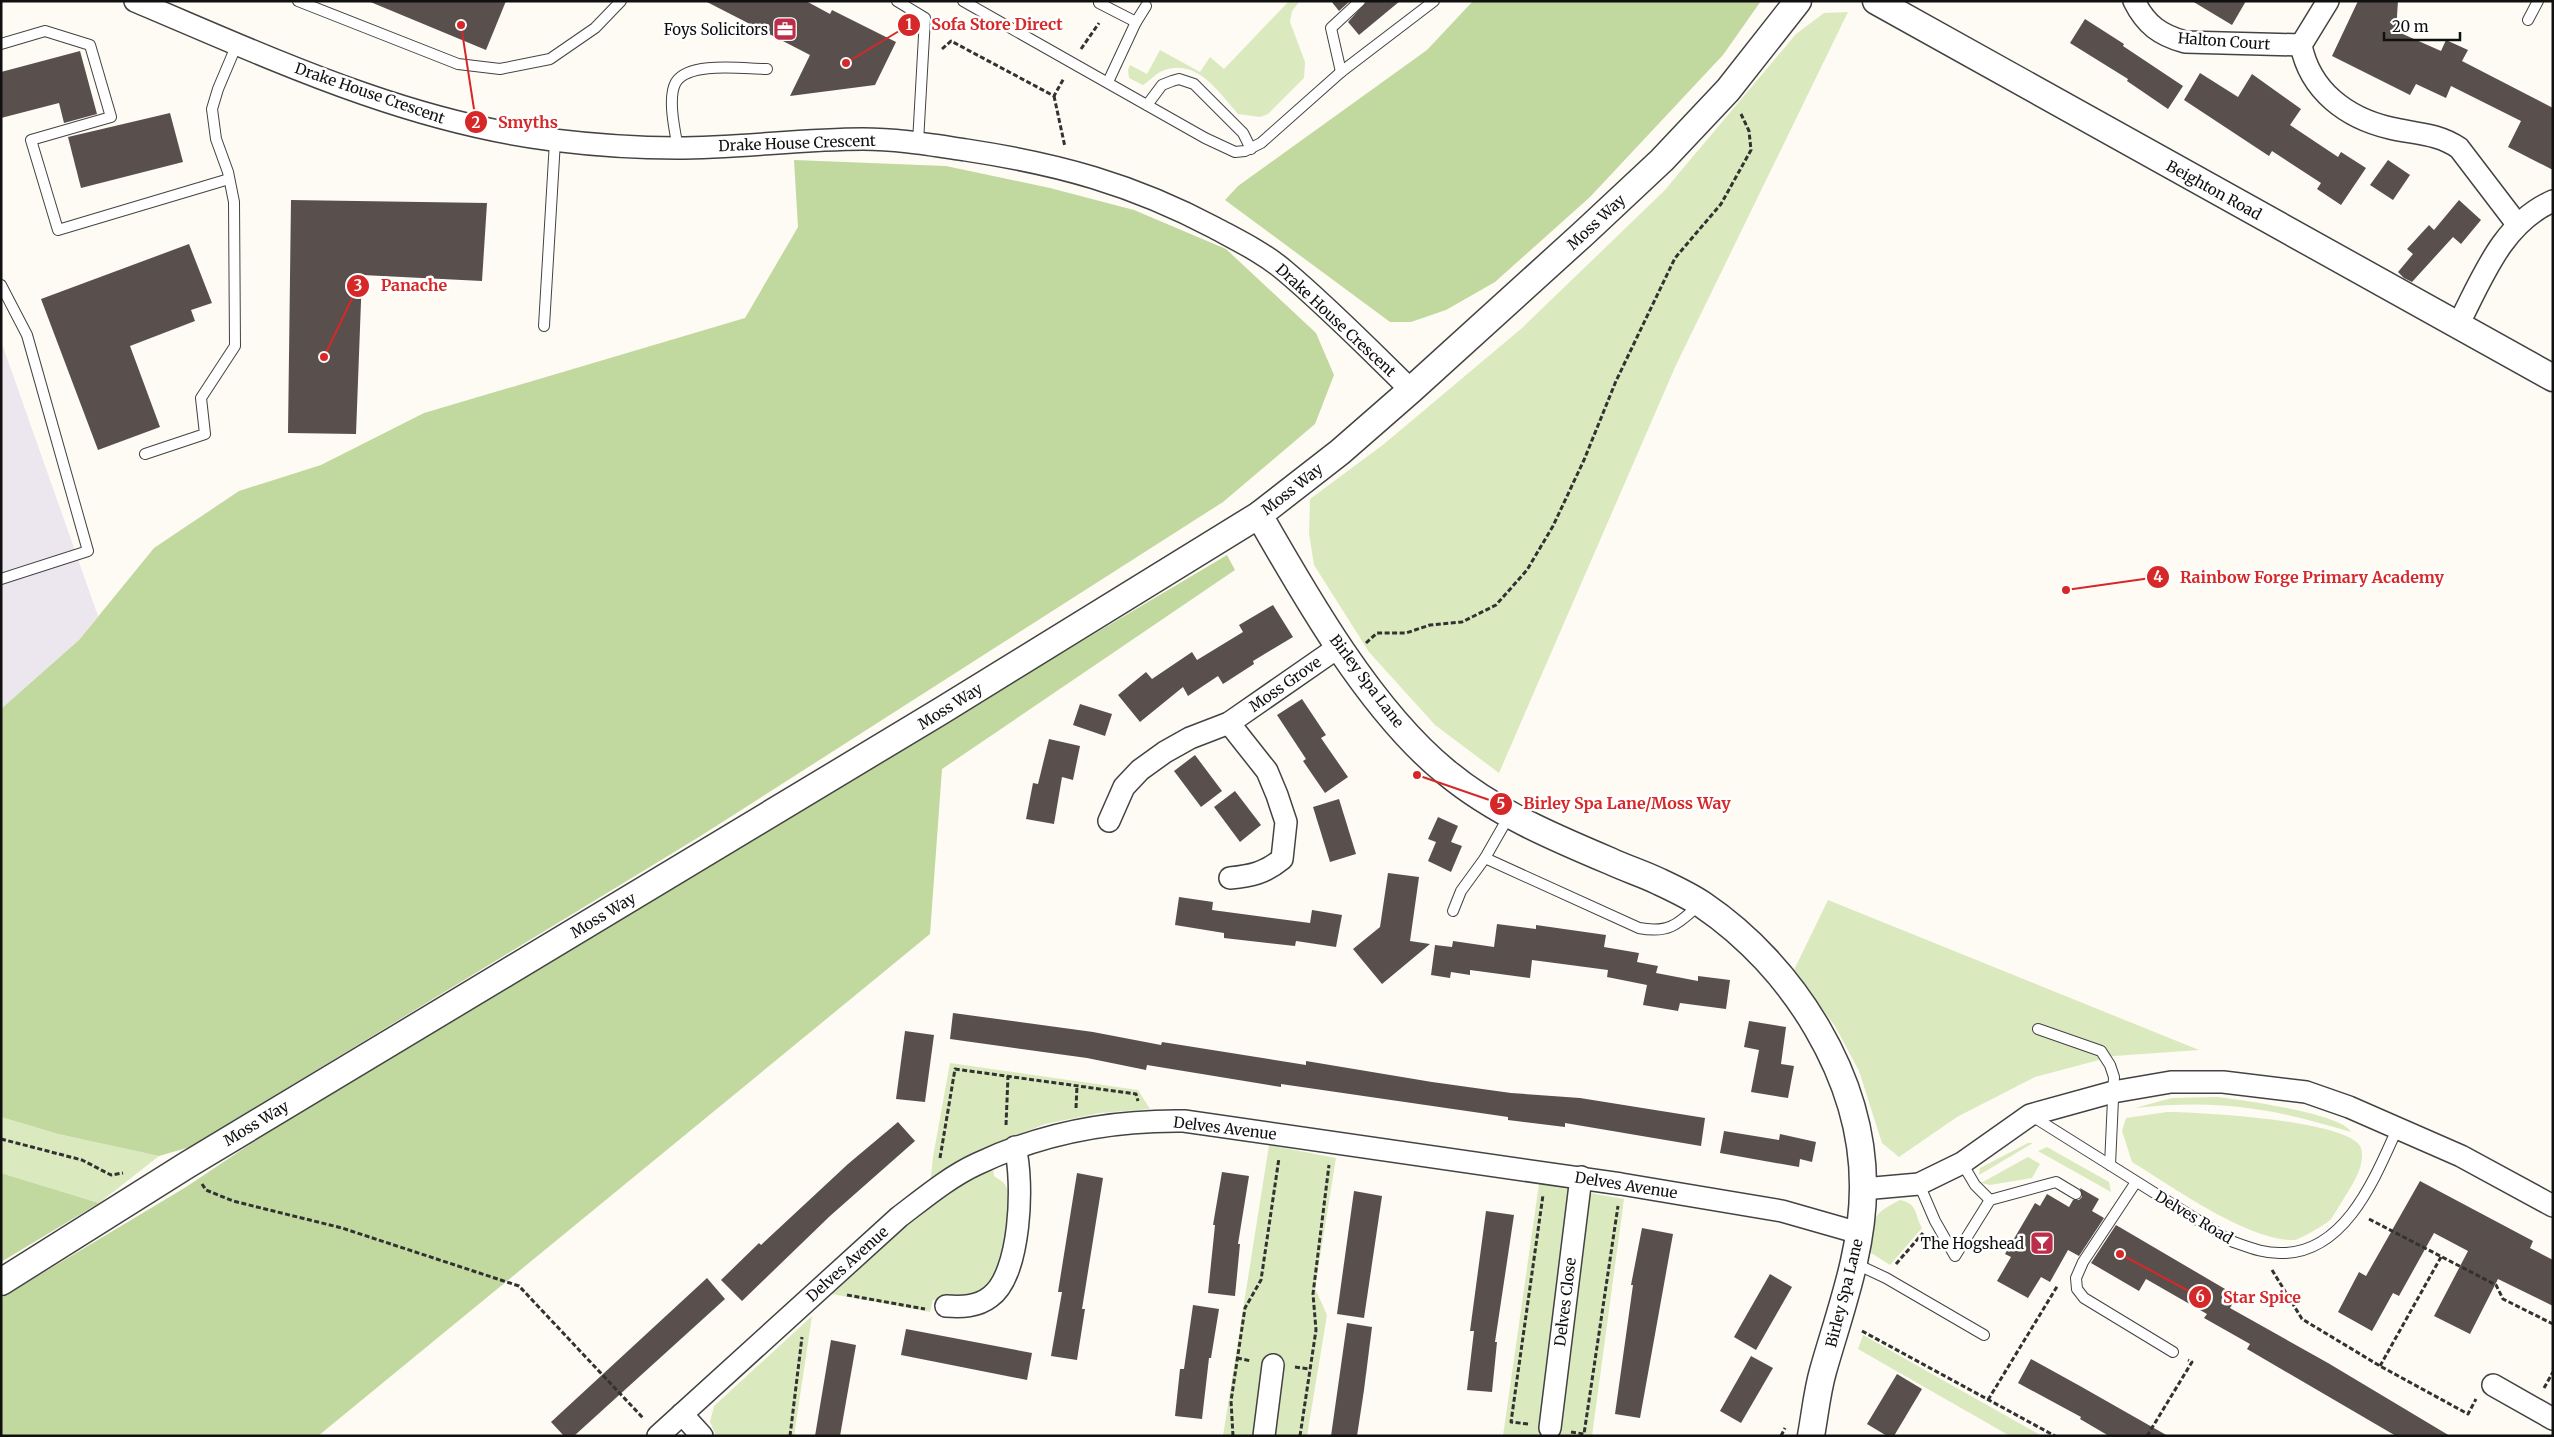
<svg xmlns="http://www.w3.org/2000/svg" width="2554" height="1437" font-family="Merriweather,serif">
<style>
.industrial{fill:#ece6ee}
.green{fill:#dbe9be}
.forest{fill:#c1d99e}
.building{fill:#59504d}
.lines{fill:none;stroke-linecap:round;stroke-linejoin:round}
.service-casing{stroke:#434343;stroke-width:12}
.minor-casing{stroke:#434343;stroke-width:24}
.tertiary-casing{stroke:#434343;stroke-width:29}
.path{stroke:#323232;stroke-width:3;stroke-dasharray:5 2.5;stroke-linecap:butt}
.service{stroke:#fff;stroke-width:10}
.minor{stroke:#fff;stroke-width:21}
.tertiary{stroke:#fff;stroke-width:26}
.labels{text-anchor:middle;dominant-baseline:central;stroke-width:5;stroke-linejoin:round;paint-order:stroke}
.poi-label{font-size:15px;fill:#101010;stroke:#fff;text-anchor:end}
.street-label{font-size:15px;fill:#101010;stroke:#fff}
.leader{fill:none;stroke:#d62828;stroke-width:2}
.callout-dot{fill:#d62828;stroke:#fff;stroke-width:2}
.mark-label{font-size:15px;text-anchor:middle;font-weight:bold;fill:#fff}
.callout-label{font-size:16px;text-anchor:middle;font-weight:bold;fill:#d62828;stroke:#fff;stroke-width:5;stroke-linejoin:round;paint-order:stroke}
</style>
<rect width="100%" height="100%" fill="#fefbf4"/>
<polygon class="industrial" points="1,341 98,616 79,640 1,709"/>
<g class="green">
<path d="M 1289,1 L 1300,1 L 1292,11 L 1290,22 L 1305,62 L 1304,78 L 1268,114 L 1260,117 L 1238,114 C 1218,91 1196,57 1162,71 C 1155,74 1150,81 1143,85 L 1129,78 L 1128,70 L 1130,65 L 1147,74 L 1160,50 L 1200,72 L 1210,57 L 1224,69 Z"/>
<polygon points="1848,12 1676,365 1499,773 1435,725 1369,652 1314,565 1309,533 1310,499 1384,444 1522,328 1664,191 1796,34 1824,13"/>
<polygon points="1828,900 2199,1050 2114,1056 2035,1077 1957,1117 1899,1157 1882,1143 1859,1071 1835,1026 1793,972"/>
<path d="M 950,1063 L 1138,1090 L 1150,1109 L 1100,1113 L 1045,1124 L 990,1146 L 994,1176 C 998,1179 1003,1181 1006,1186 C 1017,1207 999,1267 989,1289 L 971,1296 L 933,1300 L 930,1312 L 832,1294 L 928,1206 L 933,1157 Z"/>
<path d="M 2217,1097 C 2242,1100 2340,1113 2351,1132 C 2272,1108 2218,1099 2135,1108 L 2172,1098 Z"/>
<path d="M 2167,1112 C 2196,1112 2352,1120 2361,1148 C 2366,1166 2352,1185 2343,1200 C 2339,1206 2335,1213 2331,1219 C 2327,1224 2300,1239 2295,1240 C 2250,1242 2171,1186 2132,1162 L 2122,1131 L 2126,1118 Z"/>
<polygon points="1,1117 58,1134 159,1156 99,1203 1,1173"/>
<polygon points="2028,1143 2033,1143 1979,1175 1980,1168"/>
<polygon points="1269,1145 1336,1158 1315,1288 1327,1315 1307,1436 1223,1436"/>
<polygon points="2047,1147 2109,1182 2111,1192 2038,1151"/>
<polygon points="2028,1157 2040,1164 2032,1178 1990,1185 1981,1183"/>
<polygon points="1539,1184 1624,1199 1592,1436 1503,1436"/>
<path d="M 1900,1200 C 1918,1204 1914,1213 1922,1228 L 1890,1265 L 1868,1251 C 1874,1218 1869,1216 1900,1200 Z"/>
<polygon points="812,1316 794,1436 716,1436 710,1422 714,1406"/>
<polygon points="1863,1335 2042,1436 2010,1436 1858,1349"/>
</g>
<g class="forest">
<polygon points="1473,1 1761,1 1723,55 1590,197 1495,282 1446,310 1411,322 1390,322 1225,200 1238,186 1427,50"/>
<polygon points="794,160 946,166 1050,188 1134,210 1226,249 1316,333 1334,375 1315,424 1223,502 699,837 190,1147 159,1156 58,1134 1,1117 1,709 79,640 154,548 239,491 321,465 424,413 745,318 798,227"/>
<polygon points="1227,555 1235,570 942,769 930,934 318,1436 1,1436 1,1298 186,1187 370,1064"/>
<polygon points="1,1173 99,1203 1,1262"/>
</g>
<g class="building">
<polygon points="368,1 506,1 486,50"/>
<polygon points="705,1 806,1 830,14 832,10 896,42 875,85 790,96 810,55"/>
<polygon points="1331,1 1350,1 1339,11"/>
<polygon points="1367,1 1400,1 1359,35 1348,22"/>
<polygon points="2192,1 2246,1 2232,25"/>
<polygon points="2358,1 2398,1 2396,31 2441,51 2446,40 2468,50 2462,61 2553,108 2553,170 2508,147 2521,121 2451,86 2446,98 2416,84 2410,95 2332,56"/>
<polygon points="2085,19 2124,44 2123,46 2183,86 2168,109 2127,81 2128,79 2070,43"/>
<polygon points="80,51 97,114 64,123 59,103 1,118 1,72"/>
<polygon points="2200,73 2238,97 2252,74 2301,109 2290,125 2338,157 2341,152 2366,168 2341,205 2317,189 2321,183 2272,151 2269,156 2184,100"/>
<polygon points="170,113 183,162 81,188 68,137"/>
<polygon points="2388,160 2410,175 2393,200 2370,185"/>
<polygon points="291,200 487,203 482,281 362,275 356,434 288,433"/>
<polygon points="2459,200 2481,220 2461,244 2453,237 2412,282 2404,278 2398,272 2413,254 2407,249 2429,225 2434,230"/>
<polygon points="189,244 212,303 191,310 195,321 130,346 160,427 98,450 41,299"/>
<polygon points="1273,605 1293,637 1253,661 1254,664 1223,684 1218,676 1188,696 1183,687 1140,722 1118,695 1146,672 1152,679 1192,652 1197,660 1243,632 1239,625"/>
<polygon points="1302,699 1326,735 1321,738 1348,777 1325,793 1303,761 1306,759 1277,715"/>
<polygon points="1080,704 1112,714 1105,736 1073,725"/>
<polygon points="1049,739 1080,746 1073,780 1062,777 1054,824 1026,819 1033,783 1038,784"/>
<polygon points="1195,755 1222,791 1201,807 1174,771"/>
<polygon points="1235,791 1261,825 1240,842 1214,807"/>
<polygon points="1339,799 1356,854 1330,862 1313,807"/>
<polygon points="1438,817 1458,826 1451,842 1462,846 1451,872 1428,861 1436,842 1428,839"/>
<polygon points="1388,873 1419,877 1410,941 1430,944 1382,984 1353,949 1380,927"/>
<polygon points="1179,897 1213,902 1212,910 1310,923 1312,910 1342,915 1336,947 1296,941 1295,946 1224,938 1224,933 1175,925"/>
<polygon points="1497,924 1536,929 1536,925 1606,935 1604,947 1639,953 1637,962 1658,966 1656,973 1698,981 1698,976 1730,980 1726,1009 1680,1003 1678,1011 1643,1005 1647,985 1607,977 1608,970 1532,960 1530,978 1470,970 1470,975 1451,972 1450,978 1431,975 1435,945 1452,947 1453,941 1494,947"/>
<polygon points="953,1013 1093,1032 1161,1045 1162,1042 1306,1065 1306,1061 1432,1082 1511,1093 1580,1098 1705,1118 1701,1146 1565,1123 1565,1127 1508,1120 1508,1117 1281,1084 1281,1087 1147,1065 1146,1070 1087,1058 950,1039"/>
<polygon points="1749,1021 1786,1027 1781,1064 1794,1066 1788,1098 1751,1092 1759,1050 1744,1047"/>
<polygon points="905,1031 934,1035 925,1102 896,1099"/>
<polygon points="898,1122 915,1141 830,1216 742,1301 721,1280 759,1243 761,1245 848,1164"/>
<polygon points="1724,1131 1779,1140 1780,1134 1816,1142 1812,1162 1800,1159 1799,1167 1720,1153"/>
<polygon points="1222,1172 1249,1176 1238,1244 1240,1244 1235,1296 1208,1293 1215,1225 1213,1225"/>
<polygon points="1077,1173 1103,1178 1082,1309 1085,1309 1077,1360 1051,1356 1062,1292 1058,1292"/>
<polygon points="2420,1181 2533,1241 2530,1248 2553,1260 2553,1306 2498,1279 2470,1334 2434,1316 2468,1251 2434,1233 2399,1296 2393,1293 2372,1331 2338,1312 2359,1272 2366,1276"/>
<polygon points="2080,1188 2099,1199 2092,1211 2104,1218 2079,1256 2068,1250 2050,1282 2041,1277 2028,1298 1997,1281 2011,1257 2005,1254 2035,1203 2040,1206 2047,1194 2069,1207 2073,1200 2079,1200 2082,1197"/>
<polygon points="1354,1191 1382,1196 1364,1318 1337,1314"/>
<polygon points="1486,1211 1514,1215 1495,1342 1497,1342 1492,1392 1467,1390 1474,1331 1470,1331"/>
<polygon points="2116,1225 2237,1296 2230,1308 2328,1363 2450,1436 2396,1436 2247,1349 2250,1344 2204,1318 2207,1314 2146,1279 2139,1291 2091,1263"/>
<polygon points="1642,1228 1673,1234 1640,1418 1615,1414 1633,1285 1631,1285"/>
<polygon points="1770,1274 1792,1287 1756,1350 1734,1337"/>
<polygon points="707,1278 725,1299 574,1436 564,1436 551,1422"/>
<polygon points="1193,1305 1219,1309 1211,1358 1209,1358 1202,1419 1175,1416 1180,1369 1184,1369"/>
<polygon points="1347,1323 1372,1327 1364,1390 1357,1436 1331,1436"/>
<polygon points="906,1329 1032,1353 1027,1380 901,1355"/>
<polygon points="831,1340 856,1345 840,1436 815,1436"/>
<polygon points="1751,1356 1773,1368 1741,1423 1720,1411"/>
<polygon points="2031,1359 2080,1386 2168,1436 2109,1436 2080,1419 2081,1417 2018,1383"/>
<polygon points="1897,1374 1922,1389 1894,1436 1887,1436 1867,1424"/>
</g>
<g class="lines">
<g class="service-casing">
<g id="service">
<polyline points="298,1 458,64 500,69 550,59 595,28 621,1"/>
<polyline points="897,1 925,18 918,142"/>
<polyline points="963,1 1205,138 1235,152 1245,151 1261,143 1341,72 1434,1"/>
<polyline points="1099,3 1136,22"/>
<polyline points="2528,20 2538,1"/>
<polyline points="1,44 45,31 90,45 111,117 31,140 58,230 229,179"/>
<polyline points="1341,72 1331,28 1360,1"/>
<polyline points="1108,82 1136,22 1146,6"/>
<polyline points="1147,105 1162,85 1172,81 1179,79 1194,84 1243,133 1251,149"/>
<path d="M 678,148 C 675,132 667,97 676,82 C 690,61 744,69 767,69"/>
<polyline points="1,285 27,335 88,551 1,579"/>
<polyline points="544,326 555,141"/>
<polyline points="145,454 205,434 201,398 235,346 234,202 228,172 216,139 212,109 218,89 237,44"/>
<path d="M 1485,858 L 1639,928 C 1670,934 1679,923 1700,904"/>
<polyline points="1453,911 1461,891 1485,858 1509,816"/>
<polyline points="2038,1029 2101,1051 2110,1065 2114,1077 2110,1165"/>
<path d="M 2032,1116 L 2231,1241 C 2248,1247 2264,1254 2283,1253 C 2347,1252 2376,1175 2398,1127"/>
<polyline points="1962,1163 1975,1185 1990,1200"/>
<polyline points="2136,1182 2083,1262 2076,1278 2077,1289 2084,1298 2173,1352"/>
<polyline points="1919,1184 1935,1221 1955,1256 1990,1200 2056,1182 2076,1194"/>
<polyline points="1854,1263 1886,1278 1984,1335"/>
</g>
</g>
<g class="minor-casing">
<g id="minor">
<path d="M 135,1 C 270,58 406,122 553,140 C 594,145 635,148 677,148 C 739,148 801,139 863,139 C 898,139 932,145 966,150 C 1058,164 1132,184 1215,228 C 1239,241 1264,253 1285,271 C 1329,308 1370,350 1411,390"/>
<path d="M 2134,1 C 2146,25 2160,35 2185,42 L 2301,45"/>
<path d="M 2328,1 L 2301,45 C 2310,91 2347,118 2390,128 C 2415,134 2437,133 2459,148 L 2517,224"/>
<path d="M 2458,325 C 2482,279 2502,223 2553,201"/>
<path d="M 1229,723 L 1267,771 L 1277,795 L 1286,822 L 1282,859 C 1265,873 1251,876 1230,878"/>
<polyline points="1109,821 1124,787 1140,770 1165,752 1190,738 1229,723 1340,646"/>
<polyline points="1863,1189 1919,1184 1962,1163 2030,1115 2113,1092 2171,1082 2223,1082 2306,1092 2349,1107 2461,1156 2553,1206"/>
<path d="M 946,1306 C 962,1307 977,1307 990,1297 C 1021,1275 1024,1182 1015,1147"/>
<polyline points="2493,1385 2553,1419"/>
<polyline points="682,1414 702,1436"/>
<polyline points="1550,1428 1581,1177"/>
<path d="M 658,1436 L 899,1217 C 924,1198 949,1177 977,1164 C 1042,1133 1113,1120 1184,1121 L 1621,1184 L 1782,1211 L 1859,1233"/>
<polyline points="1264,1436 1273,1365"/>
</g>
</g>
<g class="tertiary-casing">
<g id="tertiary">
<polyline points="1876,1 2553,378"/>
<path d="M 1259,515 C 1307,599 1371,711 1446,772 C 1494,812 1553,837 1610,861 C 1627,869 1644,874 1660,882 C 1675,889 1690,896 1703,905 C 1793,966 1864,1078 1863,1188 C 1863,1251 1840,1311 1823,1371 C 1817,1392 1815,1414 1811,1436"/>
<polyline points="1,1282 187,1165 941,711 1259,515 1340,452 1411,390 1584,233 1662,160 1728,90 1798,1"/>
</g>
</g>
<g class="path">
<polyline points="942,49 951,41 1054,96 1064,78"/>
<polyline points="1081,49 1099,23"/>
<polyline points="1054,96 1065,147"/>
<polyline points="1366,643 1377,633 1406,633 1430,625 1462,622 1496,605 1527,570 1553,526 1584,460 1616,381 1675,258 1721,204 1751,150 1749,131 1741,114"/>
<polyline points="1076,1108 1077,1086"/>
<polyline points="1006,1125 1008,1076"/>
<polyline points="1,1139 82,1160 111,1175 123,1173"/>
<polyline points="940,1158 955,1069 1136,1094 1138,1101"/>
<polyline points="202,1184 206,1190 233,1201 342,1228 519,1286 643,1418"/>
<polyline points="2369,1219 2496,1285 2503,1299 2553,1324"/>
<polyline points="1896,1264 1923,1233"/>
<polyline points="2272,1270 2302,1319 2380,1366 2468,1414 2476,1399"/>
<polyline points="847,1295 925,1309"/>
<polyline points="1862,1331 2055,1436"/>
<polyline points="1237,1358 1251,1361"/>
<polyline points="2380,1366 2441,1257"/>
<polyline points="1295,1367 1310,1369"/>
<polyline points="2544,1388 2553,1372"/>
<polyline points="1988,1400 2058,1285"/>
<polyline points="1528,1424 1511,1422 1543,1195"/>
<polyline points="1571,1432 1584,1434 1618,1206"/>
<polyline points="790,1436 802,1337"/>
<polyline points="1233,1436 1231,1401 1245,1308 1261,1280 1279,1158"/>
<polyline points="1300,1436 1316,1330 1313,1294 1329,1165"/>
<polyline points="1781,1436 1785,1428"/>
<polyline points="2147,1436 2192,1362 2188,1360"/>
</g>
<use href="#service" class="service"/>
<use href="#minor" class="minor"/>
<use href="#tertiary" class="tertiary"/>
</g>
<defs>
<g id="office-square" transform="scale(1.25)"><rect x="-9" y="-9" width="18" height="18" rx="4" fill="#bc2d49" stroke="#fff"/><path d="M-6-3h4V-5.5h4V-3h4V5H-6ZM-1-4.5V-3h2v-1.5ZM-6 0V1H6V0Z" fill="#fff"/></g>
<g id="bar-square" transform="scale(1.25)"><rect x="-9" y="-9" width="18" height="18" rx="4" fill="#bc2d49" stroke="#fff"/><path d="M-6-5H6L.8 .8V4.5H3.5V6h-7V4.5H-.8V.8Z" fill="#fff"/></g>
</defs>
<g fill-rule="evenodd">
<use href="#office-square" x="785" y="29"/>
<use href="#bar-square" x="2042" y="1243"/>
</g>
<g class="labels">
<g class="poi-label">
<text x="768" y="29">Foys Solicitors</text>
<text x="2024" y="1243">The Hogshead</text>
</g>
<g class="street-label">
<text transform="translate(2224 41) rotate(4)">Halton Court</text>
<text transform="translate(370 93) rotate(19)">Drake House Crescent</text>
<text transform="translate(797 143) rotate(-2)">Drake House Crescent</text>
<text transform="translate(2214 190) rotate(29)">Beighton Road</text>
<text transform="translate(1596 222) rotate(-43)">Moss Way</text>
<text transform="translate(1336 320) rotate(43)">Drake House Crescent</text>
<text transform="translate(1292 489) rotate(-38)">Moss Way</text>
<text transform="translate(1367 681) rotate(53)">Birley Spa Lane</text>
<text transform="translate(1285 684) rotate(-35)">Moss Grove</text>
<text transform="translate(950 706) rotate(-32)">Moss Way</text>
<text transform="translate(603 915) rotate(-31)">Moss Way</text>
<text transform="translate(256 1123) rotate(-31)">Moss Way</text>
<text transform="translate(1225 1128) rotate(7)">Delves Avenue</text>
<text transform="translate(1626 1185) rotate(9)">Delves Avenue</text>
<text transform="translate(2194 1217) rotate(31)">Delves Road</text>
<text transform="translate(847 1264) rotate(-42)">Delves Avenue</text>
<text transform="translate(1844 1293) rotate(-76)">Birley Spa Lane</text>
<text transform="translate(1565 1302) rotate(-83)">Delves Close</text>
</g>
</g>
<path class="leader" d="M846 63L909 25M461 25L476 122M324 357L358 286M2066 590L2158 577M1417 775L1501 804M2120 1254L2200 1297"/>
<g class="callout-dot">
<circle cx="846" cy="63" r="5"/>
<circle cx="461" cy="25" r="5"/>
<circle cx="324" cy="357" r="5"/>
<circle cx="2066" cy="590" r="5"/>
<circle cx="1417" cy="775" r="5"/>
<circle cx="2120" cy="1254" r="5"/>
<circle cx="909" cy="25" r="12"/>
<circle cx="476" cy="122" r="12"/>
<circle cx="358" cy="286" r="12"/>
<circle cx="2158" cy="577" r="12"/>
<circle cx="1501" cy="804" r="12"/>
<circle cx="2200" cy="1297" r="12"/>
</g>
<g class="mark-label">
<text x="909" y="30">1</text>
<text x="476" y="128">2</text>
<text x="358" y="291">3</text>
<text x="2158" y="582">4</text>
<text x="1501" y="809">5</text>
<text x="2200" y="1302">6</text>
</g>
<g class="callout-label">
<text x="997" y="30">Sofa Store Direct</text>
<text x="528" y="128">Smyths</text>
<text x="414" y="291">Panache</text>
<text x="2312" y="583">Rainbow Forge Primary Academy</text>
<text x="1627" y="809">Birley Spa Lane/Moss Way</text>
<text x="2262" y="1303">Star Spice</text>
</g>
<rect width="2554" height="1437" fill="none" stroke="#101010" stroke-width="5"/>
<path d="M2384 32v8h76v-8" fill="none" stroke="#101010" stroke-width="2.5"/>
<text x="2392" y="32" font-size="15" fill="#101010" stroke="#ffffff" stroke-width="4" paint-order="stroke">20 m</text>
</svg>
